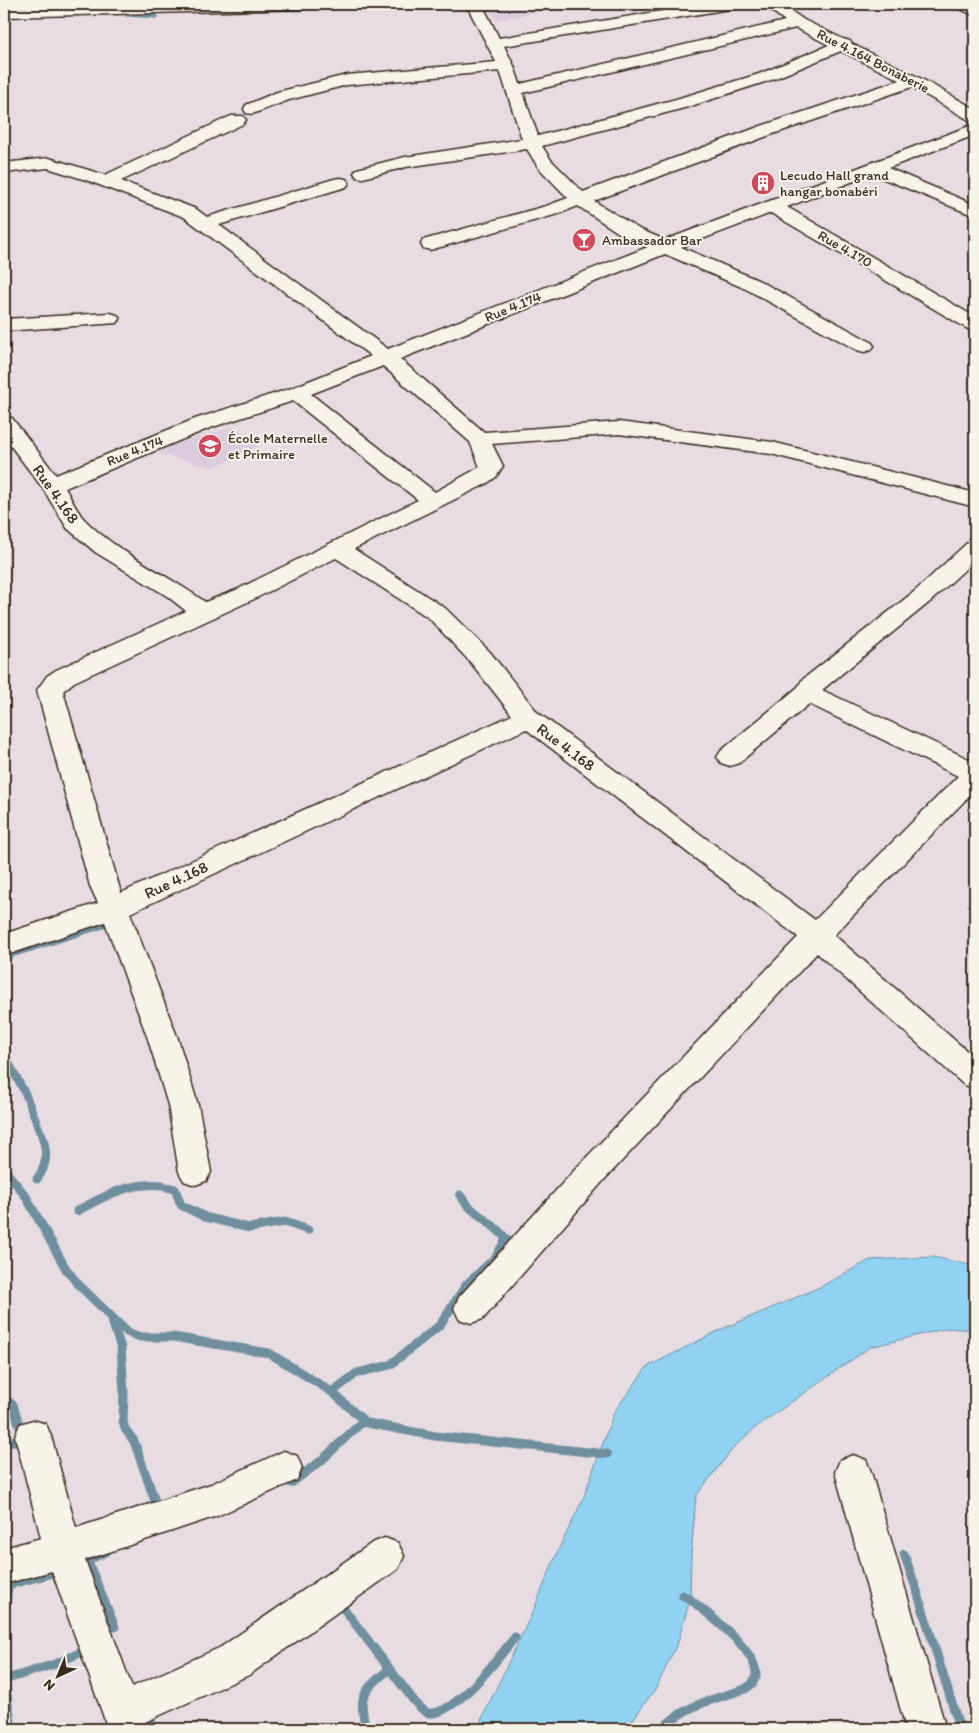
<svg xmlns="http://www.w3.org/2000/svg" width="979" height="1733" font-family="Itim,sans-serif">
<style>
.built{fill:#dbccde}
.water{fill:#91d2f3;stroke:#6f8f9e}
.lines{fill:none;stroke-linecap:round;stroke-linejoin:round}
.stream-far2{stroke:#6f8f9e;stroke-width:5}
.stream-far1{stroke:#6f8f9e;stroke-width:8}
.stream{stroke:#6f8f9e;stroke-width:9}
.street-casing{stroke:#3b2a1e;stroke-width:3}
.street{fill:#f7f3e8;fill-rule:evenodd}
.labels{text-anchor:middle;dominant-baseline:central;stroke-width:4;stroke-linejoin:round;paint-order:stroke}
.far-street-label{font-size:14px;fill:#3b2a1e;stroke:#f7f3e8}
.far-poi-label{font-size:14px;fill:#3b2a1e;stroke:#f7f3e8;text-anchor:start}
.street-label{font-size:16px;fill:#3b2a1e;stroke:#f7f3e8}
</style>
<rect width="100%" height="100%" fill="#e6dce2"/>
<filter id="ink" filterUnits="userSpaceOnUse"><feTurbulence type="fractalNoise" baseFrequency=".02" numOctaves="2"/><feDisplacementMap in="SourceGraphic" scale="10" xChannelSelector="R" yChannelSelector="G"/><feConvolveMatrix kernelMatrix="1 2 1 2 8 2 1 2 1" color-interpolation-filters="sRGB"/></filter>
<g filter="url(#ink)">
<g class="built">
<polygon points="486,4 578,4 496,20"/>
<polygon points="233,427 259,445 213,468 151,451"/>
</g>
<polygon class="water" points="933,1257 975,1266 975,1330 948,1328 870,1347 756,1427 734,1447 696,1496 691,1554 690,1599 678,1642 656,1688 626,1729 477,1729 534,1609 557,1553 583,1499 614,1412 647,1367 720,1330 820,1287 870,1260"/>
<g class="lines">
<g class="stream-far2">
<polyline points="400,4 410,4"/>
<polyline points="450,4 457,4"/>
<polyline points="127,14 155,16"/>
</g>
<g class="stream-far1">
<polyline points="4,956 108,923"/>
<polyline points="4,1054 25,1093 42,1136"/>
</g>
<g class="stream">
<polyline points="4,1169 25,1195 66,1269 78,1284 127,1332 140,1337 173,1337 269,1353 332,1392 364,1421"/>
<path d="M 37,1179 C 48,1165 47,1151 42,1135"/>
<polyline points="167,1187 175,1189 181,1205 205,1217 249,1228 285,1222 308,1230"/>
<path d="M 77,1211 C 104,1196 130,1182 162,1185"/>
<polyline points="112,1321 121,1348 124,1392 123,1421 125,1429 134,1441 156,1504 150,1506"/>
<path d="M 332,1392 L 357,1373 L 390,1365 L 440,1325 L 466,1285 L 496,1257 L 506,1239 C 493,1221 472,1215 460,1195"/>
<polyline points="4,1398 13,1405 20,1427"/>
<polyline points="4,1443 23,1439"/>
<polyline points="291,1483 321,1461 362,1422 435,1436 607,1454"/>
<polyline points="904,1554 916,1588"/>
<polyline points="88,1562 115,1627"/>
<polyline points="77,1566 107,1551"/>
<polyline points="4,1586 61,1571"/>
<polyline points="8,1587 4,1612 5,1683 12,1729"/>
<polyline points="917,1591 960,1729"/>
<path d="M 338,1601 L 414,1701 C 418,1705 423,1712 429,1713 C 455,1716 500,1656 515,1637"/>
<polyline points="4,1680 55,1664 88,1649"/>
<polyline points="148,1729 154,1712"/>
<path d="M 366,1729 C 357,1693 364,1692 389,1669"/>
<path d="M 662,1729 C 684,1705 715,1699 745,1689 L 752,1684 L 756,1676 C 758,1650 708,1615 690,1599 L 682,1595"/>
</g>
<g class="street-casing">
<g id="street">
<polygon points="185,4 309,4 306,7 301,9 4,17 4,7"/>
<path d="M 466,4 L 482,4 L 499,38 L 704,4 L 738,4 L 735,7 L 730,9 L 504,46 L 514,66 L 520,84 L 785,21 L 763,4 L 781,4 L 804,20 L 843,39 L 850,41 L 852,44 L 920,78 L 975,109 L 975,121 L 969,120 L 912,87 L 773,134 L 594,201 L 639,229 L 665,240 L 975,124 L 975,135 L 888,168 L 975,205 L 975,216 L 872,174 L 787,207 L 975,317 L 975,331 L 968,329 L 771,213 L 681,247 L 760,281 L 871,342 L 874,346 L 871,350 L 864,352 L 857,350 L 746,289 L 665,254 L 400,359 L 484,432 L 619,422 L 772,442 L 975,493 L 975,507 L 771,454 L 619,434 L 492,444 L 503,466 L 496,477 L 486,484 L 354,549 L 445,608 L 490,652 L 537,712 L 815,920 L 958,776 L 809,704 L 739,763 L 730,766 L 721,763 L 717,757 L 721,751 L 798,687 L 802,680 L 915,591 L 967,543 L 975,541 L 975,560 L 931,601 L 822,690 L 975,762 L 975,790 L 834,935 L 975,1058 L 975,1088 L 964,1085 L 817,953 L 604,1180 L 483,1319 L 471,1323 L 459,1319 L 454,1308 L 459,1297 L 582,1162 L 798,937 L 526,729 L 130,913 L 178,1039 L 198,1105 L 211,1172 L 206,1181 L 195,1185 L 184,1181 L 179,1172 L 168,1105 L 148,1039 L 105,922 L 4,956 L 4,934 L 98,903 L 90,886 L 37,690 L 47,676 L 56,670 L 186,611 L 167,596 L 95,552 L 67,528 L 42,487 L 4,437 L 4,417 L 12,418 L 56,475 L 195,419 L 289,389 L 371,356 L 184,217 L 86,180 L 48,168 L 4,173 L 4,163 L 49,158 L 105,175 L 231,116 L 243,116 L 246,120 L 243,124 L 121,181 L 196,209 L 207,217 L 334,179 L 340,178 L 346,179 L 349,183 L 346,187 L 219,225 L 388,349 L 648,247 L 625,237 L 578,206 L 558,214 L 437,248 L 430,250 L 423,248 L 421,244 L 423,240 L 546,206 L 568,198 L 538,167 L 527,149 L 406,167 L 363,178 L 357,177 L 354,173 L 357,169 L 405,157 L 522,139 L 500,71 L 347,85 L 289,100 L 252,114 L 246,113 L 244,109 L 246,105 L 277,92 L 347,75 L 496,62 ZM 796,28 L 829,45 L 759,74 L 676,99 L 538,136 L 523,93 ZM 841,51 L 900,80 L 761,126 L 583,192 L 551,160 L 542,146 L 688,107 L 771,80 ZM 383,366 L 470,442 L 480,467 L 435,492 L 311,394 ZM 293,401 L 418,500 L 236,590 L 205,602 C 167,574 119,554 85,520 C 77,512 71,498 65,488 L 210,428 ZM 336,558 L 429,618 L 472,664 L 512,715 L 121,893 L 63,691 L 74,682 L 252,600 Z"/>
<polygon points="953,4 975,5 975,16 956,7"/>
<polygon points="110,313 117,315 120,319 117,323 4,331 4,319"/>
<polygon points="33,1420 46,1424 51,1436 76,1528 211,1484 284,1451 297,1456 302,1468 297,1480 217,1516 85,1560 132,1687 221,1647 372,1543 385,1538 398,1543 404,1556 398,1569 249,1675 145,1722 148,1729 108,1729 52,1571 4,1584 4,1548 41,1538 15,1436 20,1424"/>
<polygon points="853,1455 866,1460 871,1472 946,1729 906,1729 835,1472 840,1460"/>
</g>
</g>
<use href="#street" class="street"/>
</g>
</g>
<defs>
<g id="building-disc" transform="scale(1.25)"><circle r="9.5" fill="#d1495b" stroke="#f7f3e8"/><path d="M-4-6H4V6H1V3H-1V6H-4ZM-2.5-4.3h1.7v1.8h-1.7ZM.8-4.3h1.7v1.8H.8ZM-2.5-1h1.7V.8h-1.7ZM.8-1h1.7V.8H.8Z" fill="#fff"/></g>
<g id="bar-disc" transform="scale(1.25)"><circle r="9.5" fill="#d1495b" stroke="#f7f3e8"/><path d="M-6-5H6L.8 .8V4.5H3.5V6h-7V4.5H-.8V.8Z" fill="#fff"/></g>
<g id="school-disc" transform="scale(1.25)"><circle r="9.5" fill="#d1495b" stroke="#f7f3e8"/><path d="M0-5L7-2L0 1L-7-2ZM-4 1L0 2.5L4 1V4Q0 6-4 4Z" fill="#fff"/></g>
</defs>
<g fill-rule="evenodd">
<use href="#building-disc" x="763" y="183"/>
<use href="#bar-disc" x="584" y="240"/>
<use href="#school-disc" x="210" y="446"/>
</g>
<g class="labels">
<g class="far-street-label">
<text transform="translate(873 61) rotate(27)">Rue 4.164 Bonaberie</text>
<text transform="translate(845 249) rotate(30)">Rue 4.170</text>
<text transform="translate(513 307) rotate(-22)">Rue 4.174</text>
<text transform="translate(135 451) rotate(-22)">Rue 4.174</text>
</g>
<g class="far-poi-label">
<text x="780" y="175">Lecudo Hall grand<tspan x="780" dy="16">hangar bonabéri</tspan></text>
<text x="602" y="240">Ambassador Bar</text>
<text x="228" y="438">École Maternelle<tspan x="228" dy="16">et Primaire</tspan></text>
</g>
<g class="street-label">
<text transform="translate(56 494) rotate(55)">Rue 4.168</text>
<text transform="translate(566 747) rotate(37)">Rue 4.168</text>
<text transform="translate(176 880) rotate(-25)">Rue 4.168</text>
</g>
</g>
<rect width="979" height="1733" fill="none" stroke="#f7f3e8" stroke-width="20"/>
<rect x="10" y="10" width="959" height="1713" fill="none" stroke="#3b2a1e" stroke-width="2" filter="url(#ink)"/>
<g transform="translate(58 1676) rotate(224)" stroke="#f7f3e8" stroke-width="4" paint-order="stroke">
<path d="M0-4L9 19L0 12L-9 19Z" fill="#3b2a1e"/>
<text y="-8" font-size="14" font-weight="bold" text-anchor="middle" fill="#3b2a1e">N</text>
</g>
</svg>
